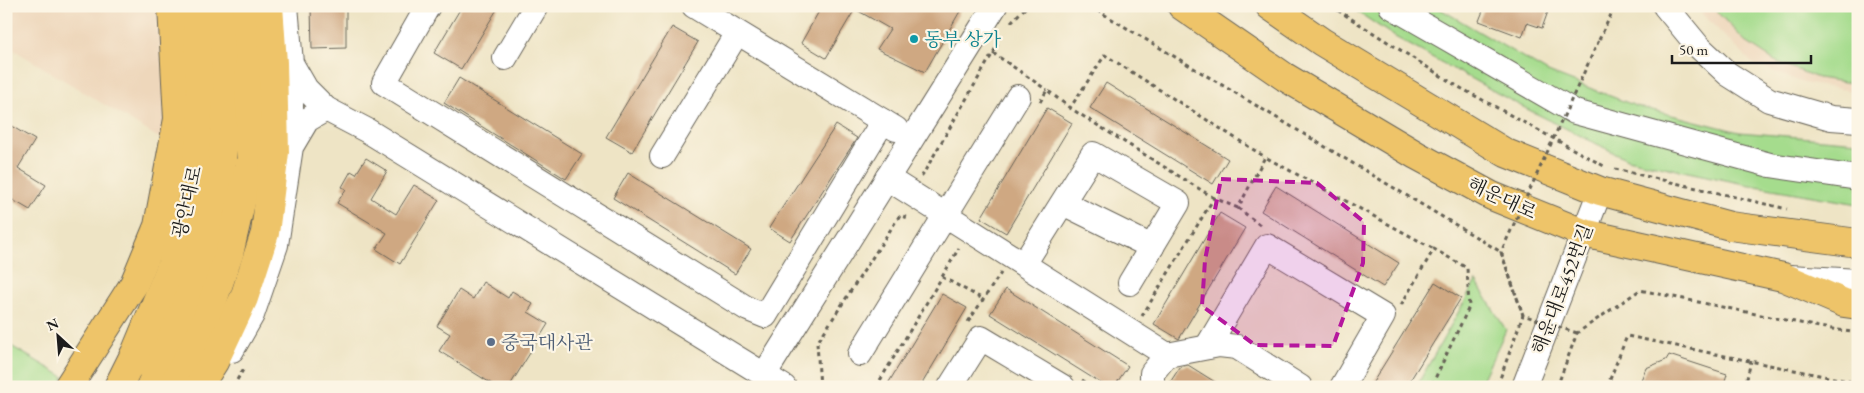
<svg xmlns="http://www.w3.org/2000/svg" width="1864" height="393" font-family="'EB Garamond','Noto Serif KR',serif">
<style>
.built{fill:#eed7bb}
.green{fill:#a5dc8d;stroke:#607c54}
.building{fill:#cfa882}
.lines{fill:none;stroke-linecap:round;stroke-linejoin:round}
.minor-casing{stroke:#666257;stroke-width:26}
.major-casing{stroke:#666257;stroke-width:30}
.highway-casing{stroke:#666257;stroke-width:30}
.path{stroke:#666257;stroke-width:3;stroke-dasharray:4 4;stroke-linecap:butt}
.minor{stroke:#fff;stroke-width:24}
.major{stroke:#eec469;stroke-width:28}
.highway{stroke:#eec469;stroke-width:28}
.path-bridge{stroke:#666257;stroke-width:3;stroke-dasharray:4 4;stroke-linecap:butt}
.marked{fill:#b5179e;fill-opacity:0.2;stroke:#b5179e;stroke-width:4;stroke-dasharray:10 6;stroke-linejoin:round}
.culture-dot{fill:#0f9aa8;stroke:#fcf5e5;stroke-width:2}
.service-dot{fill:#5c6f8a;stroke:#fcf5e5;stroke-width:2}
.labels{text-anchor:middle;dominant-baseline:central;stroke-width:4.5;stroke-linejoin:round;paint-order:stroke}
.culture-label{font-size:19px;fill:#0d838f;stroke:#fcf5e5;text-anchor:start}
.street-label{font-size:19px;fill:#1c1c1c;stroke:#fcf5e5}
.service-label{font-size:19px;fill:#4e5e75;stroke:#fcf5e5;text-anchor:start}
</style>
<rect width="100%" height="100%" fill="#fcf5e5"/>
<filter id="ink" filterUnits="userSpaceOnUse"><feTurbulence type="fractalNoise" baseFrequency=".02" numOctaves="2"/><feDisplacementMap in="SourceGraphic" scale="10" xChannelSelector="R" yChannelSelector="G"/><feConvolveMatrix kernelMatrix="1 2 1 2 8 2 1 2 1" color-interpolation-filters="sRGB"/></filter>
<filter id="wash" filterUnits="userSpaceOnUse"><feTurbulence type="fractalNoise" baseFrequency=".0096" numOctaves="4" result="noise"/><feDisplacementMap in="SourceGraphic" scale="20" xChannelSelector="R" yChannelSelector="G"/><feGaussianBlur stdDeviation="1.12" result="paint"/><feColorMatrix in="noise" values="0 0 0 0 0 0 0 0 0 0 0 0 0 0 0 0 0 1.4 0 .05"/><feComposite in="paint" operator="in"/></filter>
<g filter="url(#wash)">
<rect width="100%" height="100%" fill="#eee4c5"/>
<g class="built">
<polygon points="6,6 162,6 169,144 6,45"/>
<polygon points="1694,6 1858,6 1858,92 1803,83 1752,63"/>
</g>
<g class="green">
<polygon points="1349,6 1435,6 1548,72 1636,106 1739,132 1858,142 1858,204 1744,184 1627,159 1519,105 1395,37"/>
<polygon points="1719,6 1858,6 1858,84 1818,78 1775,61 1746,42 1715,10"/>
<polygon points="1476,281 1506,330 1479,387 1416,387"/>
<polygon points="6,343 64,377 58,387 6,387"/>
</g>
<g id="blocks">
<g class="building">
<polygon points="311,6 346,6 346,48 312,49"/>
<polygon points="462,6 499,6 461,69 434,53"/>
<polygon points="822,6 963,6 925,72 877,49 890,29 855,9 826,58 801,43"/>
<polygon points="1485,6 1550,6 1542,28 1527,23 1522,37 1479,21"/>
<polygon points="672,27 698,42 632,152 606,137"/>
<polygon points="459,78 582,154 566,179 444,103"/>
<polygon points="1106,83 1228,159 1213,184 1090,108"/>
<polygon points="1047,108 1072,123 1006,233 981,218"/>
<polygon points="6,123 35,140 18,168 46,185 30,210 6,196"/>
<polygon points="836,125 857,138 790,241 769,228"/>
<polygon points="366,158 387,171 371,198 396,214 414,185 439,200 400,264 376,249 387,233 337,203 346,189 342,187 351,171 356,174"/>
<polygon points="628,173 751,249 735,274 613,198"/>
<polygon points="1276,186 1399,263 1383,287 1261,211"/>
<polygon points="1220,213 1245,228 1179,339 1154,324"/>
<polygon points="483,282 508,298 512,291 533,304 528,312 548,324 509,387 497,387 439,351 450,334 437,326 459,290 473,299"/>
<polygon points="1435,282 1461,298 1406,387 1370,387"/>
<polygon points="1006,289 1128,366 1114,387 1107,387 990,314"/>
<polygon points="942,294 967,308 920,387 886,387"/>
<polygon points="1669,355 1727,374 1723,387 1638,387 1646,368 1666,360"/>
<polygon points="1188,365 1223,387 1167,387 1180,367"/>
</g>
</g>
</g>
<g filter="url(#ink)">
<use href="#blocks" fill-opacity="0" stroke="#666257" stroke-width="1"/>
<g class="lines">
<g class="minor-casing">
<g id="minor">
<polyline points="286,6 291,63 306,89 326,109 368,131 784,387"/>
<polyline points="428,6 384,83 748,309 765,316 883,121"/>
<polyline points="694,6 896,129"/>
<polyline points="1391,6 1575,112 1770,165 1858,178"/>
<polyline points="1665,6 1698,46 1728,74 1769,100 1831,118 1858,120"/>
<polyline points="505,58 536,6"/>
<polyline points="291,145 291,64"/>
<polyline points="662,156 737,33"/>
<polyline points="887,178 1167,355 1219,345 1237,347 1300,387"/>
<polyline points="1063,203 1152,247"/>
<polyline points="1024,264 1093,154 1178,203 1130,283"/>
<polyline points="1790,277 1858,281"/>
<polyline points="1207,347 1267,246 1383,316 1342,387"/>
<polyline points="232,350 252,315 276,245 291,147 307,120 326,109"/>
<polyline points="860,354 1018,97"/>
<polyline points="764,375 995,6"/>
<polyline points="950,387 981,338 1063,387"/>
<polyline points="1152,387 1152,373 1167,355"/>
<polyline points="1524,387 1600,191"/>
</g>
</g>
<g class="major-casing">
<g id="major">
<polyline points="1182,6 1285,77 1416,155 1492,196 1583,233 1783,277 1844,303 1858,305"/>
<polyline points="1270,6 1322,42 1506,153 1600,191 1730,226 1858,243"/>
<polyline points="143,362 173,303 187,252"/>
</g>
</g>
<g class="highway-casing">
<g id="highway">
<polyline points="68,387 134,284 158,226 178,119 172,6"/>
<polyline points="118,387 136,351 171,267 191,201 202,125 197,6"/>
<polyline points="150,387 186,308 198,268 221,173 228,92 221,6"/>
<polyline points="172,387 202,332 229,254 251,159 249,55 246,6"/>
<polyline points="198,387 214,362 244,298 265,233 275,152 273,63 269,6"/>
</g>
</g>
<g class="path">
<polyline points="1090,6 1501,252 1523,315 1497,387"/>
<polyline points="1331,6 1457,86 1604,166"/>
<polyline points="1011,22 1027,6"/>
<polyline points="1599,40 1615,6"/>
<polyline points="993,53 1047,90"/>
<polyline points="1040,102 1047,90 1070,108"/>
<polyline points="1615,169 1787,209"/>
<polyline points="923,177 922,176 998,44"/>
<polyline points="1214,198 1070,108 1105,55 1265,157"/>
<polyline points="1260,225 1238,208 1265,157 1434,249"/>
<polyline points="942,277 959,248"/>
<polyline points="1401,305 1434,249 1467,268 1469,307 1431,387"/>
<polyline points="1142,316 1214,198 1238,208"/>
<polyline points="968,322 1001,273"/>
<polyline points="1082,380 1093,387"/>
<polyline points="233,387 244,368"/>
<polyline points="820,387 817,343 900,215 910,219"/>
<polyline points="876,387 942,277 983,299"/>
<polyline points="1557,387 1577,333 1640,290 1819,327 1858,333"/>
<polyline points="1607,387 1627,336 1858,383"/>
<polyline points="1745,387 1751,361"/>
</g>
<use href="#minor" class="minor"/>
<use href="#major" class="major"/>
<use href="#highway" class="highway"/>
<polyline class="path-bridge" points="1577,333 1523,315 1501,252 1599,40"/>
</g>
</g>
<path class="marked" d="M 1221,179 L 1317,183 L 1364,222 L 1363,263 L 1333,346 L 1255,345 L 1202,306 L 1205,260 Z"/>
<circle class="culture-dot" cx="914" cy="39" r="5"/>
<circle class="service-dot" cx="491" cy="342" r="5"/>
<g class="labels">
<g class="culture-label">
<text x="924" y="39">동부 상가</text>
</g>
<g class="street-label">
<text transform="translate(1502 198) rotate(25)">해운대로</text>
<text transform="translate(187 202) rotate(-77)">광안대로</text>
<text transform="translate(1562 289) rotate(-69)">해운대로452번길</text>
</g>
<g class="service-label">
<text x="501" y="342">중국대사관</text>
</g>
</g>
<rect width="1864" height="393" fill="none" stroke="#fcf5e5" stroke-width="25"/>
<g transform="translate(58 336) rotate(334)" stroke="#fcf5e5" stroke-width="4" paint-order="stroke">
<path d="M0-4L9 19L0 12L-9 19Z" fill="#1c1c1c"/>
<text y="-8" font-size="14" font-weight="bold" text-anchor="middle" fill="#1c1c1c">N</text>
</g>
<path d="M1672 55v8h139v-8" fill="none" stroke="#1c1c1c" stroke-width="2.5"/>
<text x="1679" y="55" font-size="15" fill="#1c1c1c" stroke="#fcf5e5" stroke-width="4" paint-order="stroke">50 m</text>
</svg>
